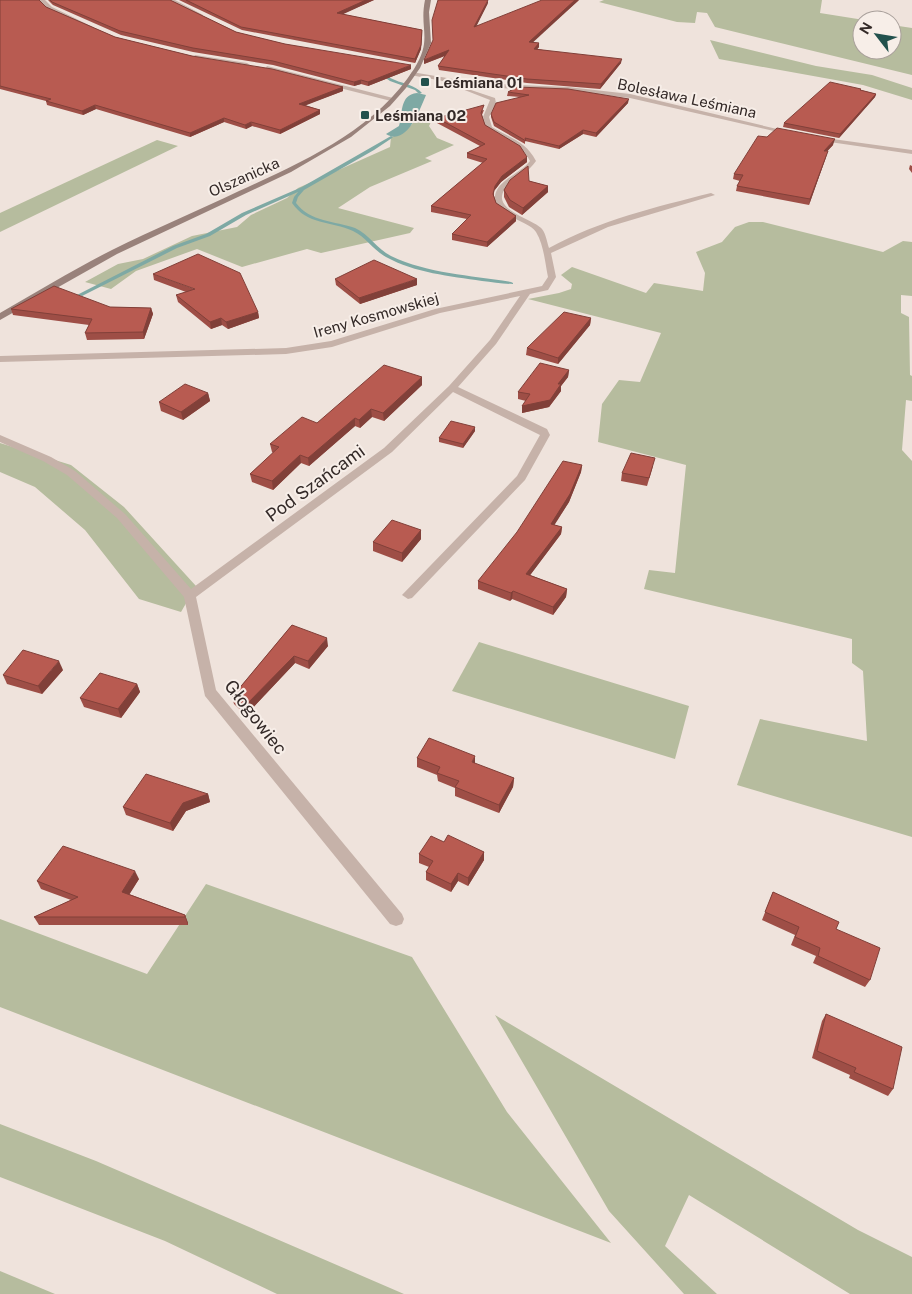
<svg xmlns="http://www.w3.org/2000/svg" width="912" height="1294" font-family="'Public Sans',sans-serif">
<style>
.green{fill:#b6bc9e}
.water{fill:#7ea9a4}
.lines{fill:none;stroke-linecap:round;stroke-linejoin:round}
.stream{fill:#7ea9a4;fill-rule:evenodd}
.street{fill:#c6b2a9;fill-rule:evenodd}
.secondary{fill:#99827b;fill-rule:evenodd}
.wall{fill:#9e4e46}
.shaded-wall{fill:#814039}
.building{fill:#b85b51;stroke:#814039}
.poi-dot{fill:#22514d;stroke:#f7eee8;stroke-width:2}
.labels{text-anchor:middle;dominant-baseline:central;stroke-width:4;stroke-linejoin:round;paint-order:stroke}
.far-poi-label{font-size:15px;font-weight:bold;fill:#342a28;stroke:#f7eee8;text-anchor:start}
.far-street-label{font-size:15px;fill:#342a28;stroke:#f7eee8}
.street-label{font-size:18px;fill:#342a28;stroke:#f7eee8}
</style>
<rect width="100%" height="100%" fill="#efe3dc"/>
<g class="green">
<polygon points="604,0 822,0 820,13 864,20 862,20 862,50 892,50 892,25 912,28 912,75 715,27 707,13 697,12 695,23 677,22 599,2"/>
<polygon points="710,40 816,66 872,75 912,88 912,100 863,85 719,59"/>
<path d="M 416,118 L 431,122 L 429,126 L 437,138 L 454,145 L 425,158 L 432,161 L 370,187 L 338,208 L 414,228 L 410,233 L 321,253 L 307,249 L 242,267 L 197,249 L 136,271 L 111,289 L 85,282 L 118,264 L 143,259 L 192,236 L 237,227 L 251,215 L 287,198 L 298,188 L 390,147 L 391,137 C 403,133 410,129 416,118 Z"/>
<polygon points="157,140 178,146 0,232 0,213"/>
<polygon points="749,222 763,222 883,252 903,241 912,242 912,296 901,295 901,313 909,317 910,375 912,376 912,401 906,400 902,450 912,461 912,837 737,785 760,719 867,741 863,671 852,663 852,639 644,589 649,570 675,573 686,465 598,442 602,404 619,380 640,382 661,333 528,299 559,293 571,289 572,284 561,275 572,267 646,293 654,283 703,291 705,273 696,252 722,242 735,227"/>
<polygon points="0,443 71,465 124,507 196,586 181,612 139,599 85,530 35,487 0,472"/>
<polygon points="479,642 689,706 675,759 452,691"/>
<polygon points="206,884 412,957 507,1112 611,1243 0,1007 0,919 147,974"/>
<polygon points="495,1015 858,1230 912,1257 912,1294 850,1294 689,1195 665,1246 717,1294 684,1294 609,1211"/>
<polygon points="0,1124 96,1161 404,1294 277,1294 165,1241 0,1177"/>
<polygon points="0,1271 55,1294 0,1294"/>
</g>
<path class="water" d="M 417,93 L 426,95 C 420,109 407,147 386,134 L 399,126 C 403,114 399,95 417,93 Z"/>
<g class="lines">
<g class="stream">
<path d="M 380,72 C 385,74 389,78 395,80 C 404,84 415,85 422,93 L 419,94 L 415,90 L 390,81 L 380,74 Z"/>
<path d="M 391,136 L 393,137 L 392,138 L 374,150 L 304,190 L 298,197 L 296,203 C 310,222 335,221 355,228 C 369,234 377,249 391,256 C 429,274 470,275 511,282 L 513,283 L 513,284 C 503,284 492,282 482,281 C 450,276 415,273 386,257 C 373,250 366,237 353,231 C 331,221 307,225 292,203 L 294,197 L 298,192 L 246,215 L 210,236 L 177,248 L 82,296 L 77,295 L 173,246 L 206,234 L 242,213 L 302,187 Z"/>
</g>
<g class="street">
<polygon points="39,0 45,0 52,7 93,27 88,28 48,9"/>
<polygon points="168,0 175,0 203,15 198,16"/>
<polygon points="195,55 247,63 250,65 247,67 193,58"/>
<polygon points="267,66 393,98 394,99 391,101 265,69"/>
<polygon points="412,72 476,83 568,87 630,94 794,133 791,135 630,98 568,91 476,87 410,75"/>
<path d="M 462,87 L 495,98 L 496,103 L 489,117 L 492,127 C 510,138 526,141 536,161 C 528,173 514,178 505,189 C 490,210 534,219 542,229 C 546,234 547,242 549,248 C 600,220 656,207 711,193 L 715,195 L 608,227 L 551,253 L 556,277 L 548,290 L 530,294 L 496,344 L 458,387 L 547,429 L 550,435 L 525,480 L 412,598 L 408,599 L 402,595 L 517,476 L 540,435 L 453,392 L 392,452 L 196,597 L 216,690 L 402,914 L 404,919 L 402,924 L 396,926 L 390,924 L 205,696 L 184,597 L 117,518 L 67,475 L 43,461 L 0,442 L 0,435 L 51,457 L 75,471 L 125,514 L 191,589 L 384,448 L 449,386 L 490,340 L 520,296 L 440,313 L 332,347 L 286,354 L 0,362 L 0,356 L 286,348 L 331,341 L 435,309 L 542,286 L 548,277 C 545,263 544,245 536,232 C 528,219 487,216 496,192 C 502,178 521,173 530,161 C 520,141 501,141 486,128 L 483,117 L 490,100 L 462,89 Z"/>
<polygon points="818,137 912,150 912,154 816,140 816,138"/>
</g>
<path class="secondary" d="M 425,0 L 431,0 L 429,12 L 431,43 L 420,68 L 406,88 L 390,106 L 351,137 L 291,172 L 117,254 L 0,320 L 0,313 C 37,292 74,269 112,250 C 154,229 197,211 239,191 C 303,162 375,130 414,69 C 433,39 419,29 425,0 Z"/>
</g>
<g class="wall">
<polygon points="0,0 46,7 115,37 192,56 343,87 343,91 305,105 320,110 320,114 280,134 252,126 246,129 224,122 190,137 96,109 83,115 47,105 46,101 0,89"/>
<polygon points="48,0 170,0 236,32 285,44 411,69 368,86 361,84 354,86 273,65 193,52 121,35 53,5"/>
<polygon points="179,0 374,0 342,14 422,30 421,49 415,63 242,30"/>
<polygon points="579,0 532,42 539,43 539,47 537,49 621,63 600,89 527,83 439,70 438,66 445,56 424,64 488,3 476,26"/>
<polygon points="861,90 876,94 875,97 839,138 783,127 784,123"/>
<polygon points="508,92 628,103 596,137 583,134 559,149 525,141 525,144 494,126 491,117 491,114 520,97 507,96"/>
<polygon points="484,110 482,115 485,125 527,162 501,182 494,191 494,196 496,203 516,216 516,221 487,247 452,240 452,234 467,219 431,212 431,206 483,163 467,158 467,153 480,146 437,123 437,118"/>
<polygon points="767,137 833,145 827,151 826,157 809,205 736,191 737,186 740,181 733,179 734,174"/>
<polygon points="910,165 912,166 912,173 909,169"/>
<polygon points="529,181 548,186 548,192 522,215 509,207 504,197 504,190"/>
<polygon points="153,274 258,312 259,318 228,329 222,325 211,329 178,302 176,295 186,292 154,280"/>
<polygon points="335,279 417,285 360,304 336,285"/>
<polygon points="110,307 151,308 153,314 144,339 87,340 85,333 89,325 13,315 11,309"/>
<polygon points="591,318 590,325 558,364 526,355 527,348"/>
<polygon points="569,370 568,377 561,386 561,391 549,407 522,413 522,406 526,401 518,399 518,392"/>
<polygon points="422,377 422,385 384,421 372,417 360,428 355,426 309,466 301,463 273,490 252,482 250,474 273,453 272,452 270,444 317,423"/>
<polygon points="208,393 210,401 183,420 161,411 159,402"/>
<polygon points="475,431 463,448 439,442 439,438"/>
<polygon points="582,465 581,472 569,502 554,525 562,527 561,534 530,575 567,589 566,597 553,615 512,599 510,601 478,589 478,581"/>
<polygon points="653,466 647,486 621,481 622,473"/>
<polygon points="421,530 421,539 402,562 373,551 373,542"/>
<polygon points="292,625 328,646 309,669 295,663 246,715 234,704 232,697"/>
<polygon points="63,670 42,694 7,684 3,675"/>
<polygon points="137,684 140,692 121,718 84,707 80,698"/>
<polygon points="417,758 475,764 514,778 513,787 499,813 455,796 455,788 438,781 437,775 417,767"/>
<polygon points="208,794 210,802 186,811 173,831 126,815 123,807"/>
<polygon points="444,842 484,852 484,860 468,886 458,881 451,892 426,880 426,872 429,867 419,863 419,854"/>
<polygon points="139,879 129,894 185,915 188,923 188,925 39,925 34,917 71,900 41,889 37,881"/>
<polygon points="773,892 836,929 870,980 865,987 813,963 816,956 791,945 795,935 762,920"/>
<polygon points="826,1014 893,1089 888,1096 849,1078 850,1075 812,1058 822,1021"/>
</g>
<g class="shaded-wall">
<polygon points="366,0 374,0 337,17 337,13"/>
<polygon points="488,0 488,3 474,31 474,27"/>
<polygon points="575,0 579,0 529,46 529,42"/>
<polygon points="422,30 421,49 415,63 415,59"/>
<polygon points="539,43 539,47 534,53 534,49"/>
<polygon points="449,50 449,54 424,64 424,60"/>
<polygon points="622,59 621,63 600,89 601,84"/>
<polygon points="411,65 411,69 368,86 368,82"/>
<polygon points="361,80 361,84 354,86 354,82"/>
<polygon points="343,87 343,91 299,108 299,104"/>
<polygon points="876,94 875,97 839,138 840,134"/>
<polygon points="629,99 628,103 596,137 596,133"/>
<polygon points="95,105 96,109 83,115 82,111"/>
<polygon points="320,110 320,114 280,134 280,130"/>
<polygon points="224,118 224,122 190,137 190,133"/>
<polygon points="251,122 252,126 246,129 245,125"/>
<polygon points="583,130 583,134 559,149 559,146"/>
<polygon points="835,139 833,145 823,156 824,151"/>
<polygon points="828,151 826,157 809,205 810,199"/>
<polygon points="527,157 527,162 501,182 494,191 493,200 495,186 502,176"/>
<polygon points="548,186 548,192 522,215 523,208"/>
<polygon points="516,216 516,221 487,247 487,242"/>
<polygon points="417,279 417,285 360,304 359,298"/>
<polygon points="151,308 153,314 144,339 143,332"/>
<polygon points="258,312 259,318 228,329 226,322"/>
<polygon points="221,318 222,325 211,329 210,322"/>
<polygon points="591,318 590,325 558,364 558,358"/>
<polygon points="569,370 568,377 561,386 561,391 549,407 522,413 522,406 558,384"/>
<polygon points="422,377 422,385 384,421 383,413"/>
<polygon points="208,393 210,401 183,420 181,412"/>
<polygon points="371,409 372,417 360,428 359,420"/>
<polygon points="355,418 355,426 309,466 308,458"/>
<polygon points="475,427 475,431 463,448 463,444"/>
<polygon points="300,455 301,463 273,490 272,481"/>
<polygon points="582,465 581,472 569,502 550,532 551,524"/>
<polygon points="562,527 561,534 525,582 526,574"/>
<polygon points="421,530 421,539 402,562 402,553"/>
<polygon points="567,589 566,597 553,615 553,607"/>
<polygon points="513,591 512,599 510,601 511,593"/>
<polygon points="327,638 328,646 309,669 308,661"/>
<polygon points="294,656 295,663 246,715 244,707"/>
<polygon points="59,661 63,670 42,694 38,686"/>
<polygon points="137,684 140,692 121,718 118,709"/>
<polygon points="475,756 475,765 472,762"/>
<polygon points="514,778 513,787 499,813 499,805"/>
<polygon points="208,794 210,802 186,811 173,831 170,823 183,803"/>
<polygon points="484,852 484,860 468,886 468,878"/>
<polygon points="135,871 139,879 126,900 122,892"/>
<polygon points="458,873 458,881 451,892 451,884"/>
<polygon points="185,915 188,923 188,925 185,917"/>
</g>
<g class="building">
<polygon points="0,0 39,0 46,7 115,37 192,56 272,69 343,87 299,104 320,110 280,130 251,122 245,125 224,118 190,133 95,105 82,111 46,101 51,99 0,86"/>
<polygon points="50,0 170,0 236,32 285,44 411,65 368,82 361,80 354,82 273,61 193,48 120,31 52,2"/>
<polygon points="186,0 366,0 337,13 422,30 421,45 415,59 241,27"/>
<polygon points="438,0 488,0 474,27 542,0 575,0 529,42 539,43 534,49 622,59 601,84 527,79 438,66 449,50 424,60 433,40 432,20"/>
<polygon points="830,82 861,89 860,90 876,94 840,134 784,123"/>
<polygon points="517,87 568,89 629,99 596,133 583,130 559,146 525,138 526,141 494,122 491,114 496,103 529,95 508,92"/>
<polygon points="484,105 481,113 485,125 520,146 527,157 502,176 495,186 493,194 496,203 516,216 487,242 452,234 471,215 431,206 487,159 467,153 485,144 437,118"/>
<polygon points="777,128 835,139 824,151 828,151 810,199 737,186 743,175 734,174 758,136 767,137"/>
<polygon points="528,166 529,181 548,186 523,208 510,200 504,190 510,180"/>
<polygon points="198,254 240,273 258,312 226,322 221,318 210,322 176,295 195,289 153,274"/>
<polygon points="374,260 417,279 359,298 335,279"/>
<polygon points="54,286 110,307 151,308 143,332 85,333 92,319 11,309"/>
<polygon points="564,312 591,318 558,358 527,348"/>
<polygon points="540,363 569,370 558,384 561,384 550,400 522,406 530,394 518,392"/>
<polygon points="384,365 422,377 383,413 371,409 359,420 355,418 308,458 300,455 272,481 250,474 279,447 270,444 302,417 317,423"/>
<polygon points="185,384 208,393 181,412 159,402"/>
<polygon points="451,421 475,427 463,444 439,438"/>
<polygon points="631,453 655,458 649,478 622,473"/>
<polygon points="563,461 582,465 570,494 551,524 562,527 526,574 567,589 553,607 513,591 511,593 478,581 517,532"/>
<polygon points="392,520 421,530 402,553 373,542"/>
<polygon points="292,625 327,638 308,661 294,656 244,707 232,697"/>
<polygon points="23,650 59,661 38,686 3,675"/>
<polygon points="100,673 137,684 118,709 80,698"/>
<polygon points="429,738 475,756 472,762 514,778 499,805 455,787 459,781 437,773 440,767 417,758"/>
<polygon points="146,774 208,794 183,803 170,823 123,807"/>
<polygon points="448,835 484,852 468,878 458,873 451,884 426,872 433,861 419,854 431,836 444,842"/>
<polygon points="63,846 135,871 122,892 185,915 185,917 34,917 78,897 37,881"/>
<polygon points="773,892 839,922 836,929 880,948 870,980 818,956 820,948 795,937 799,927 765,912"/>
<polygon points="826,1014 902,1047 893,1089 854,1072 856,1068 817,1051"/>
</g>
<g class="poi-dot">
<rect x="420" y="77" width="10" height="10" rx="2.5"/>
<rect x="360" y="110" width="10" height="10" rx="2.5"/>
</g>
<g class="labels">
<g class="far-poi-label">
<text x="435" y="82">Leśmiana 01</text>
<text x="375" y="115">Leśmiana 02</text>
</g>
<g class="far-street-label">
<text transform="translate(687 98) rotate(12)">Bolesława Leśmiana</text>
<text transform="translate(244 177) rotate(-24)">Olszanicka</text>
<text transform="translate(376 315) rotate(-16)">Ireny Kosmowskiej</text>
</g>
<g class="street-label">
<text transform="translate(315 483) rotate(-36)">Pod Szańcami</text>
<text transform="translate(256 717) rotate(52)">Głogowiec</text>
</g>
</g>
<g transform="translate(877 35) rotate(301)"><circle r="24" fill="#f7eee8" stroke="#a9a09b"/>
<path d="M0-4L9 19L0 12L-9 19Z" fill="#22514d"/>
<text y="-8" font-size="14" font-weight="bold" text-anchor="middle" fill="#342a28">N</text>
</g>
</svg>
